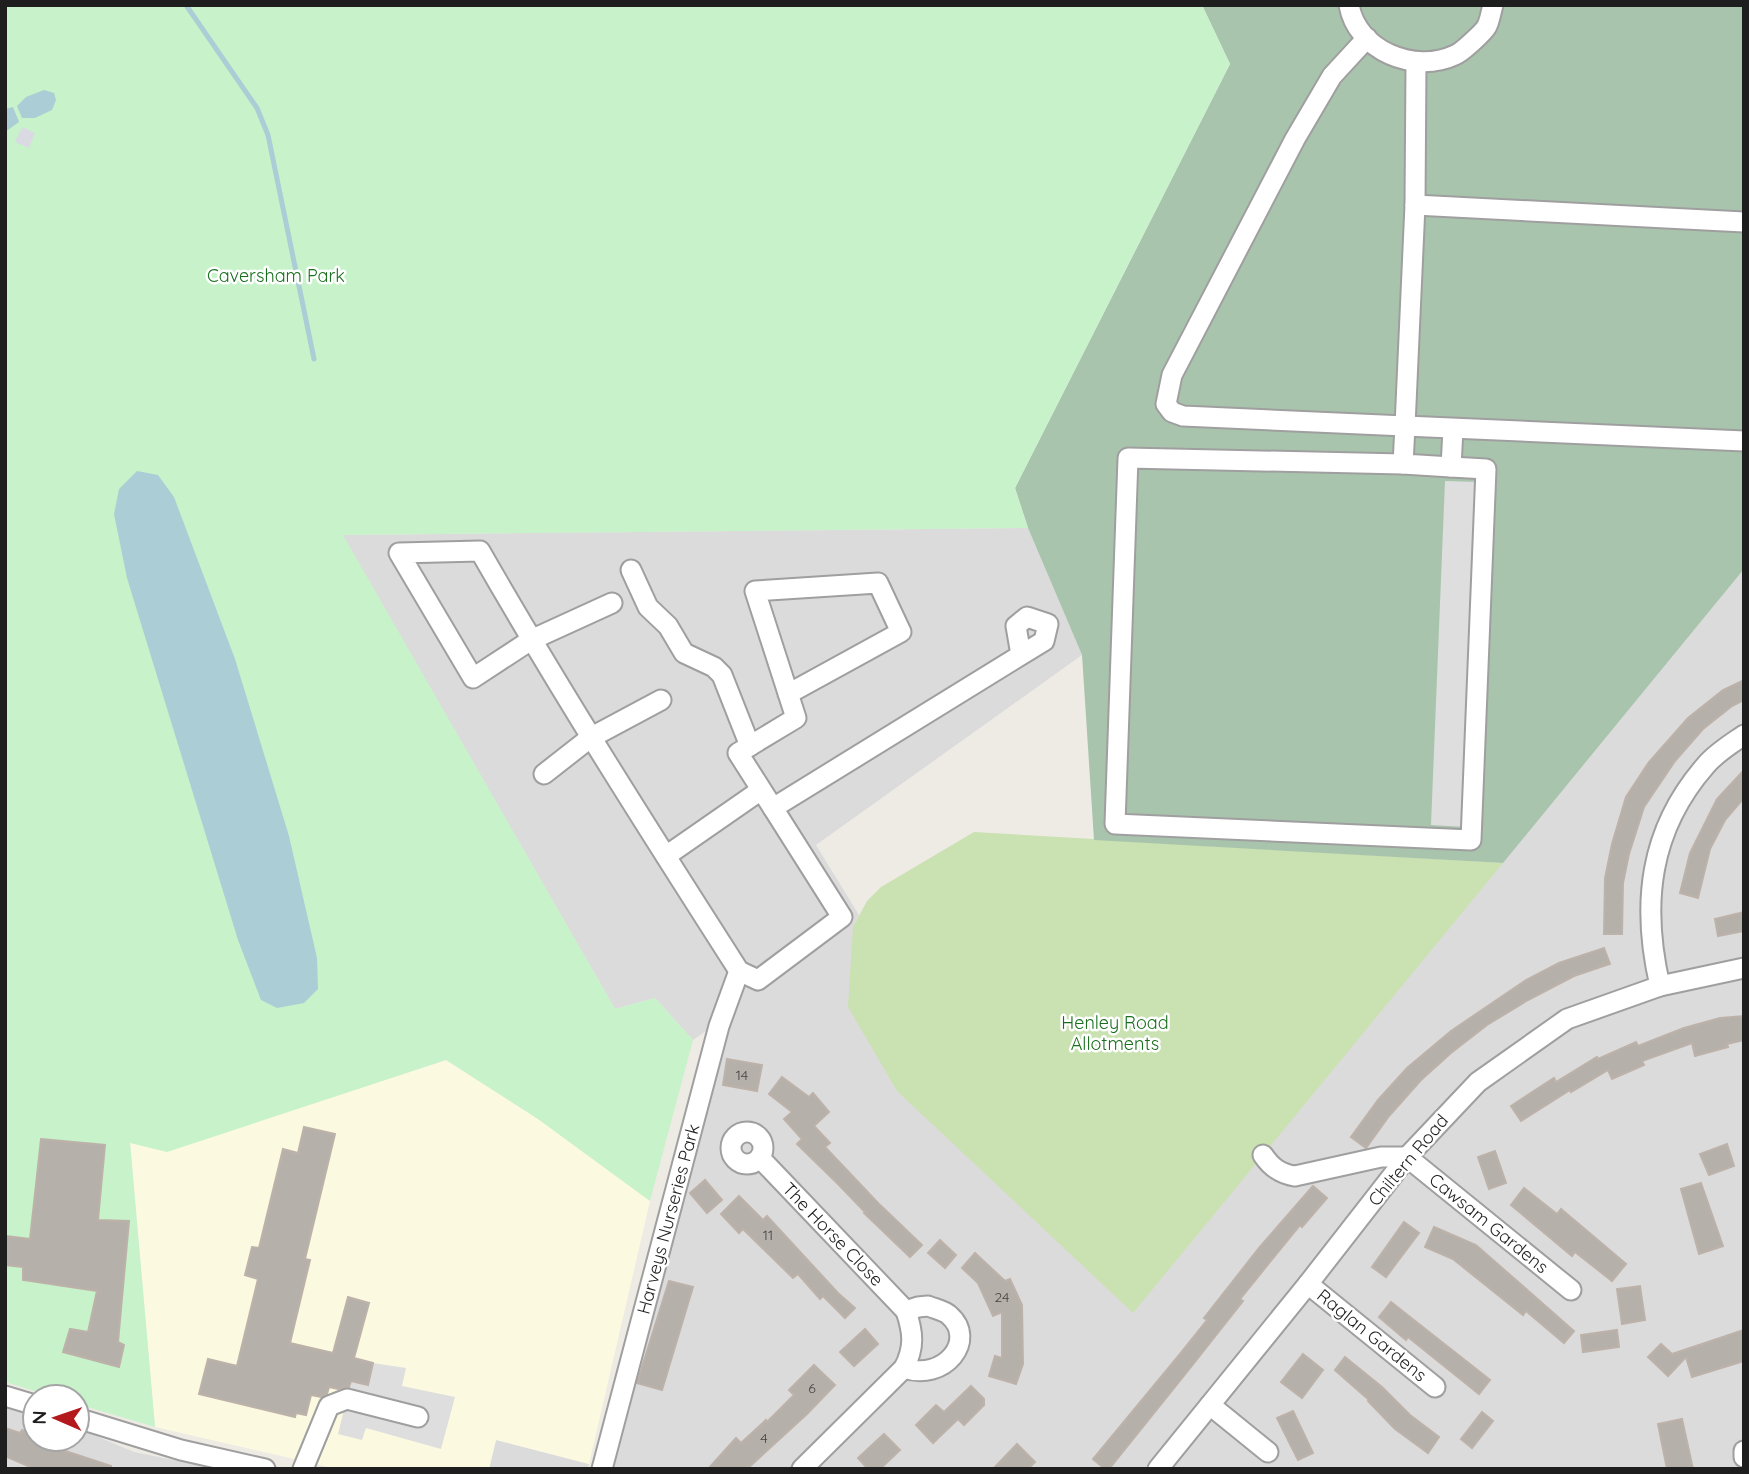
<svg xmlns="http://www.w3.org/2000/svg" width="1749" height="1474" font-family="Quicksand,sans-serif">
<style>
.residential{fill:#dcdbdb}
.education{fill:#fbfae1}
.grass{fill:#cae1b1}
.cemetery{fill:#a9c4ad}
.park{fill:#c7f2ca}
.parking{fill:#dedede}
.plaza{fill:#dadae3}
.water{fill:#abcdd6}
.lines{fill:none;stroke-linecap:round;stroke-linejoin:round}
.stream{stroke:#abcdd6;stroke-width:5}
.building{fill:#b6b0ab;stroke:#bdb2a9;stroke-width:2}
.minor-casing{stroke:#9f9f9f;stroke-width:23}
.minor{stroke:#fff;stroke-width:19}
.labels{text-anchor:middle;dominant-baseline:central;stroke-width:5;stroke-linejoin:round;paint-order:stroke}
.number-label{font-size:14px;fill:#444241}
.park-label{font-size:18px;fill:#196f1e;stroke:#fff}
.street-label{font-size:18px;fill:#1e1e1e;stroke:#fff}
</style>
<rect width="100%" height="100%" fill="#eeebe5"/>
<g class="residential">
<polygon points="1028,528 1082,655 816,845 859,915 853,927 1133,1312 1744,569 1744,1469 609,1469 719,1054 736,1010 693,1040 655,998 615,1009 342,535"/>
<polygon points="5,1398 35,1410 35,1439 77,1439 77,1428 134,1452 217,1469 5,1469"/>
<polygon points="496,1440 589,1464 587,1469 489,1469"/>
</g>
<polygon class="education" points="446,1060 538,1119 650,1201 589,1464 496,1440 489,1469 338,1469 155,1427 130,1142 167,1151"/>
<polygon class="grass" points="974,832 1503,863 1133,1313 897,1091 848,1007 853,927 867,901 881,887"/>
<polygon class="cemetery" points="1202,5 1744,5 1744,569 1503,863 1094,840 1082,655 1028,528 1015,488 1230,64"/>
<polygon class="park" points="5,5 1202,5 1230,64 1015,488 1028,528 343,535 615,1009 655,998 693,1040 650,1201 538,1119 446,1060 167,1152 130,1143 155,1427 77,1404 77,1397 54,1397 5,1382"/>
<g class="parking">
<polygon points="1445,481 1480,482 1466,827 1431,825"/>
<polygon points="373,1363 406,1368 402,1386 455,1397 441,1449 366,1428 362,1440 338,1434 351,1381 368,1385"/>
</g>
<polygon class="plaza" points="22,127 35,133 29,148 15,142"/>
<g class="water">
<polygon points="44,90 54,93 56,100 52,110 35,118 22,118 17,106 26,97"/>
<polygon points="13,107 19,122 5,132 5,109"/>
<polygon points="137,471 158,475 174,497 235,659 289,836 317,958 318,989 304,1003 277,1008 261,1000 238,940 127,578 114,514 119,489"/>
</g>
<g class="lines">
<polyline class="stream" points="186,5 257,108 268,135 314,359"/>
</g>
<g class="building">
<polygon points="1744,680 1744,700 1732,706 1703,729 1675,761 1644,807 1629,854 1623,883 1622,934 1604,934 1605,878 1612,844 1626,797 1649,762 1688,718 1723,690"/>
<polygon points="1744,770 1744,798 1725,820 1710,849 1698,898 1680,893 1690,853 1717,799"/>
<polygon points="1744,912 1744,931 1718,936 1715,919"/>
<polygon points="1604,948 1610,964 1574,976 1528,1000 1487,1025 1451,1053 1421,1080 1389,1116 1366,1148 1351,1137 1378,1100 1407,1068 1451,1031 1526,980 1559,963"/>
<polygon points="1744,1016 1744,1040 1727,1044 1728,1047 1695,1056 1692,1043 1642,1061 1644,1065 1612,1079 1608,1070 1571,1092 1570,1090 1521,1121 1511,1106 1554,1078 1556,1082 1597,1057 1598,1059 1636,1042 1638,1046 1684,1028 1720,1018"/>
<polygon points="727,1059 762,1065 757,1091 723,1085"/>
<polygon points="782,1077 809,1097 813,1093 829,1112 814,1126 830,1143 825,1147 878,1203 922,1245 910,1257 864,1213 865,1212 837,1183 797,1144 802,1139 784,1119 792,1112 769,1094"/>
<polygon points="304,1127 335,1134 305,1259 310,1260 290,1343 333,1353 348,1297 369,1303 354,1358 373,1363 368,1385 351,1381 349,1387 338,1389 329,1387 327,1394 321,1397 311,1395 306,1415 296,1413 295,1417 199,1394 208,1359 237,1366 258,1279 245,1275 252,1247 259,1248 283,1149 298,1153"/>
<polygon points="41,1139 105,1145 98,1220 129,1221 118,1342 124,1345 119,1367 63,1352 70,1329 88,1332 97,1291 23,1280 23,1267 5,1265 5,1236 30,1239"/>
<polygon points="1727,1144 1734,1166 1709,1175 1700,1154"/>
<polygon points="1495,1151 1506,1183 1489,1189 1478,1157"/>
<polygon points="705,1180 722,1200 707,1213 690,1193"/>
<polygon points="1701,1183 1723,1246 1699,1254 1681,1189"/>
<polygon points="1313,1186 1327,1198 1302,1227 1300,1225 1240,1299 1243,1301 1187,1372 1109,1469 1105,1469 1093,1459 1180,1354 1207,1320 1204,1318 1259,1248"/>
<polygon points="1524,1188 1557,1214 1561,1209 1626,1264 1612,1281 1575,1252 1572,1256 1511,1205"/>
<polygon points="739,1196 763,1220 767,1216 838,1293 855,1308 845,1318 823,1296 820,1299 798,1274 793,1278 743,1229 739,1233 721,1214"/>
<polygon points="1404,1222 1419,1233 1386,1277 1372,1267"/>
<polygon points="1434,1227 1476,1245 1574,1331 1564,1343 1526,1311 1523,1315 1453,1259 1425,1247"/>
<polygon points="940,1240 956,1255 945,1268 928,1253"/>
<polygon points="975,1253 1005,1281 1010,1279 1022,1305 1023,1364 1016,1384 989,1376 995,1356 1002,1358 1002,1312 993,1316 978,1283 962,1268"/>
<polygon points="669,1281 693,1287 662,1390 637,1383"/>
<polygon points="1640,1286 1645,1320 1622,1324 1617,1289"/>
<polygon points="1391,1302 1490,1380 1479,1394 1408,1337 1406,1340 1379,1317"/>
<polygon points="865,1329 878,1344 854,1366 840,1352"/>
<polygon points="1617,1330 1619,1347 1583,1352 1581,1335"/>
<polygon points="1744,1330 1744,1361 1692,1377 1686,1357 1668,1376 1648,1357 1661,1344 1672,1354"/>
<polygon points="1303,1354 1323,1370 1302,1398 1281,1382"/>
<polygon points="1345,1357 1382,1387 1410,1415 1439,1437 1428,1453 1395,1429 1368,1401 1369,1400 1335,1370"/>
<polygon points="814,1365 835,1385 807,1414 747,1469 708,1469 736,1438 741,1443 766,1420 767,1422 794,1395 789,1390"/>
<polygon points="971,1386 984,1399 984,1405 964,1425 958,1419 933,1443 916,1425 936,1405 944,1412"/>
<polygon points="1293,1411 1313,1453 1298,1460 1277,1418"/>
<polygon points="1482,1412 1493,1421 1472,1448 1461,1439"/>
<polygon points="1682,1419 1693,1469 1667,1469 1658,1424"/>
<polygon points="5,1428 20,1433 22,1430 35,1436 35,1439 51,1443 50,1446 111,1466 111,1469 35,1469 5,1456"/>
<polygon points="884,1434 900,1450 880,1469 868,1469 858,1458"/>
<polygon points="1017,1444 1035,1462 1028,1469 993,1469"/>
</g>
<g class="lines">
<g class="minor-casing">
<g id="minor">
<path d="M 1349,5 C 1357,51 1415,74 1455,55 C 1461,53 1484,32 1487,26 C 1490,20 1491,12 1493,5"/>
<polyline points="1367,38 1332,76 1295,139 1172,375 1166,404 1172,412 1183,416 1405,426 1415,205 1416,63"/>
<polyline points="1415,205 1744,222"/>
<polyline points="1453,429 1451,467 1403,464 1405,426 1744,441"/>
<polyline points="1403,464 1128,458 1115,824 1471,840 1486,469 1451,467"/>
<polyline points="631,570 648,607 668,626 684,653 714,667 722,675 750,746"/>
<path d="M 612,603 L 531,640 L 473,678 L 399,553 L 480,551 C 562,694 650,832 739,971 L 758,980 L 842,917 L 773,808 L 1021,655 L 1044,641 L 1048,624 L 1027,617 L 1016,626 L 1021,655"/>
<polyline points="544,774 590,738 661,700"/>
<polyline points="773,808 738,753 796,718 755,591 878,583 901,632 788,694"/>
<polyline points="666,856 761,790"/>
<path d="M 1660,986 C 1641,904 1649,830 1706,765 C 1716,753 1731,744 1744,735"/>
<circle cx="747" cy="1148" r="16"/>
<path d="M 1263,1155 C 1271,1167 1280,1174 1295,1176 L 1381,1157 L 1407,1157 L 1571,1290"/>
<polyline points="760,1158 906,1311"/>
<polyline points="1308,1284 1435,1387"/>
<path d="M 928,1306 C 935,1309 943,1310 949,1315 C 978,1340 944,1382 904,1368 C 915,1347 913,1332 906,1311 L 918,1307 Z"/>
<polyline points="5,1396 35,1405"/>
<polyline points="1210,1405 1268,1452"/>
<polyline points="77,1418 181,1450 265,1469"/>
<polyline points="1744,1451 1744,1457"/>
<polyline points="303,1469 329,1406 347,1399 418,1417"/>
<polyline points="602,1469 719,1026 739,971"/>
<polyline points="802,1469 904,1368"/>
<polyline points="1158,1469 1308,1284 1407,1157 1478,1082 1567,1019 1660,986 1744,968"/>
</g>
</g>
<use href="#minor" class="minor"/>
</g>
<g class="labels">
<g class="number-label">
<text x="742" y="1075">14</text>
<text x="768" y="1235">11</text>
<text x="1002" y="1297">24</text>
<text x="812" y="1388">6</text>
<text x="764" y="1438">4</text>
</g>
<g class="park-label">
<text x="276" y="275">Caversham Park</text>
<text x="1115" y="1022">Henley Road<tspan x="1115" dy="21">Allotments</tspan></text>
</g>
<g class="street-label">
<text transform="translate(1408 1160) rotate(-50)">Chiltern Road</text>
<text transform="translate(668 1219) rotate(-75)">Harveys Nurseries Park</text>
<text transform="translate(1489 1223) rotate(39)">Cawsam Gardens</text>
<text transform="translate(833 1234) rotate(46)">The Horse Close</text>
<text transform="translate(1372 1335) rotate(39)">Raglan Gardens</text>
</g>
</g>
<rect width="1749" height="1474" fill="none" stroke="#1e1e1e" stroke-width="14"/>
<g transform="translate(56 1418) rotate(272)"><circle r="33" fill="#ffffff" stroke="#a5a5a5" stroke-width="2"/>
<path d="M0-5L12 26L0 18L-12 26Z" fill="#b3191d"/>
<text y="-10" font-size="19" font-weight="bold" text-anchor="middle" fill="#1e1e1e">N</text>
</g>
</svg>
